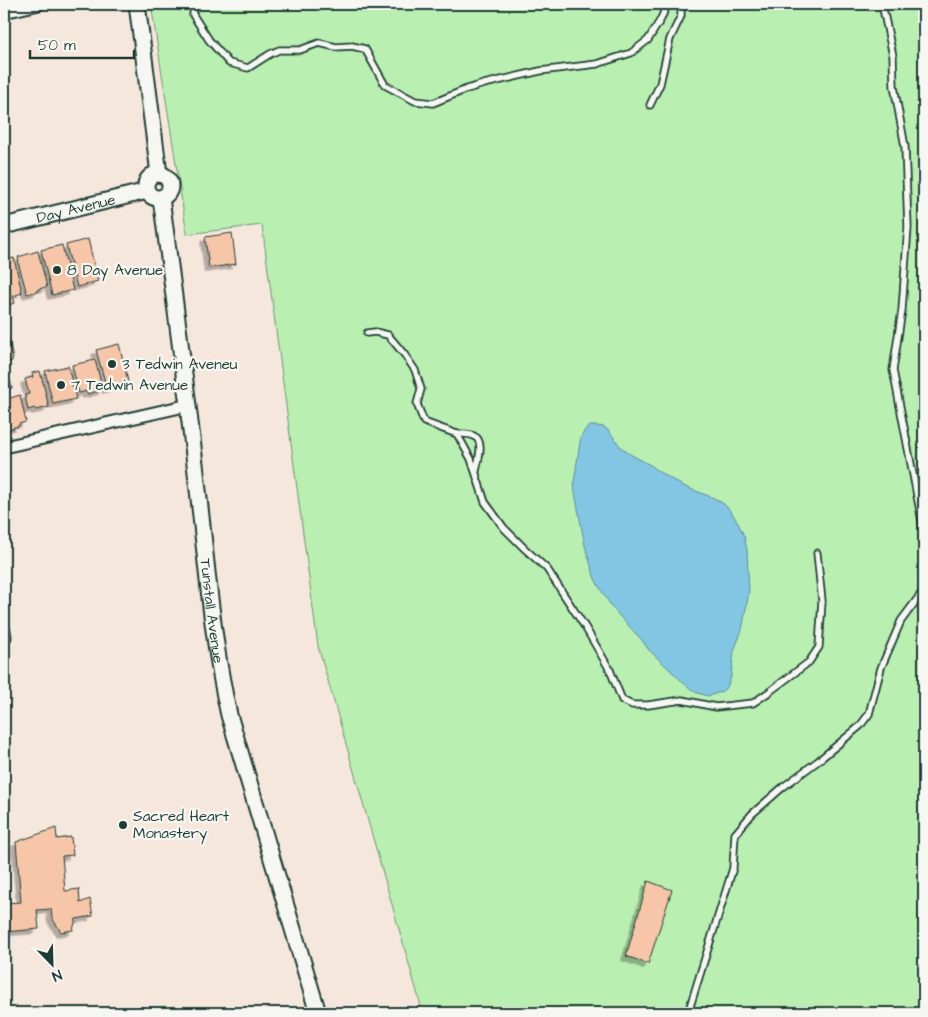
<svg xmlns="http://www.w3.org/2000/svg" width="928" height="1017" font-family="'Architects Daughter',sans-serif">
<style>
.green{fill:#b9efb1;stroke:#6c9672}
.water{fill:#83c6e4;stroke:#5b8f9e}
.building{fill:#f7c5a8;stroke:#1f3d34;filter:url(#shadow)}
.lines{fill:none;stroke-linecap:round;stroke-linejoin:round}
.lane-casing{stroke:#1f3d34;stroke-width:9}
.street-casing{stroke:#1f3d34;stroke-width:15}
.secondary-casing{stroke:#1f3d34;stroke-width:19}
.lane{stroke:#f6f6f2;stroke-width:5.5}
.street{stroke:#f6f6f2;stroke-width:11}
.secondary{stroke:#f6f6f2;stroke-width:15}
.poi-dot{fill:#1f3d34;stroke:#f6f6f2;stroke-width:2}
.labels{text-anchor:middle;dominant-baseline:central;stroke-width:4.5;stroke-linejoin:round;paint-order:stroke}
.street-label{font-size:15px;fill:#1f3d34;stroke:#f6f6f2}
.poi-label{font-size:15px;fill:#1f3d34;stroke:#f6f6f2;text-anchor:start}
</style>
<defs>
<filter id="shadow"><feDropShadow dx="-4.5" dy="4.5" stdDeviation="0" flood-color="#0004"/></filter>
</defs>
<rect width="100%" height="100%" fill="#f6e7dc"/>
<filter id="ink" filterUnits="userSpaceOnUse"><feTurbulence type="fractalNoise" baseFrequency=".02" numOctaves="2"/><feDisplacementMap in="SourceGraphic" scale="10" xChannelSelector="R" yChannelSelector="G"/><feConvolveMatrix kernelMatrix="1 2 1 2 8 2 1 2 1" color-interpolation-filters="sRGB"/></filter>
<g filter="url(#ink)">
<polygon class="green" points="151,4 924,4 924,1013 423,1013 318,646 262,225 187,234"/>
<g class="water">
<polygon points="590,426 597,426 604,427 609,431 620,446 628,453 652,466 661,473 683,486 714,498 724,504 732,513 738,523 744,536 747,550 749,592 742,630 734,651 731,677 727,687 721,692 708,696 695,692 687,686 648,649 641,639 613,609 601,590 595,579 585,546 575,493 574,483 580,442 582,435 585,430"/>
<path d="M 924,800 L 924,832 L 920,829 C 917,818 918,810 924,800 Z"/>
</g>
<g class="building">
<polygon points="232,233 236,264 209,268 205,237"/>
<polygon points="88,239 98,281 77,287 66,245"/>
<polygon points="62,245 73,290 52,295 41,250"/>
<polygon points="38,251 47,287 38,289 38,291 27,294 18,262 19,261 18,257"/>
<polygon points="14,258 22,293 13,296 15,303 4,306 4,260"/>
<polygon points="9,340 13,359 12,359 12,361 4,363 4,341"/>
<polygon points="119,344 128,381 120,383 120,385 107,389 96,350"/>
<polygon points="95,360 103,390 87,394 87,391 79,393 72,365"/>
<polygon points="68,366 76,399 53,404 45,371"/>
<polygon points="4,370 4,373 8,372 12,388 4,389 6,397 4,397"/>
<polygon points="40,371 49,407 36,410 35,408 28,410 25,395 29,394 25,379 33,377 32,373"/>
<polygon points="20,395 26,422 19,424 19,426 14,427 14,428 4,430 4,400"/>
<polygon points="56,828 57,839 71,837 73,855 62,856 65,891 79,889 80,903 90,899 93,916 76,919 73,930 61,932 52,918 51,909 37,910 39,929 4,932 4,903 21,902 16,842"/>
<polygon points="648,881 672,890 648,964 626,956"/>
</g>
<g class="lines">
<g class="lane-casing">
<g id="lane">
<polyline points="194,4 193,15 209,40 229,63 248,68 270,54 279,50 300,50 319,43 336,47 352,46 365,49 385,85 415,101 433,103 467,89 484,84 540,71 597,64 631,53 648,40 661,19 667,4"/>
<polyline points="882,4 893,56 894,86 905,147 908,227 902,310 893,370 924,532"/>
<polyline points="650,105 660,84 670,39 681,16 681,4"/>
<polyline points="367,333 375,332 388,335 404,354 415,370 421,389 417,404 424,422 457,434 471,459 485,502 504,528 524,548 547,569 585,627 610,670 622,700 632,705 648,705 682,700 716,707 753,703 769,692 809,662 819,647 822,601 817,553"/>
<path d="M 457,434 C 462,434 469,433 474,436 C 485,441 478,461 476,471"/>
<polyline points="688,1013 733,868 735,834 752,814 783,787 818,761 860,726 869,714 881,668 901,621 924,590"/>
</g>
</g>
<g class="street-casing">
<g id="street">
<polyline points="4,12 39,4"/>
<polyline points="4,447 189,405"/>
<polyline points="4,631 5,637"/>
</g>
</g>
<g class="secondary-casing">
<g id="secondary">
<polyline points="137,4 159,174"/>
<circle cx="158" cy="186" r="12"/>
<path id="s1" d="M 161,198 C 174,295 187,392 198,490 C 207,565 212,641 229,715 L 318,1013"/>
<path id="s2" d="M 4,226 L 147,191"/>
</g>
</g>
<use href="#lane" class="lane"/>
<use href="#street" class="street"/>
<use href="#secondary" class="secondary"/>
</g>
</g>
<g class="poi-dot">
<circle cx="57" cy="270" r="5"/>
<circle cx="112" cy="364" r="5"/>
<circle cx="61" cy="385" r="5"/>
<circle cx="123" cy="825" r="5"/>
</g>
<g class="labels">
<g class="street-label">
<text stroke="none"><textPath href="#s2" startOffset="74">Day Avenue</textPath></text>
<text stroke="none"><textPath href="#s1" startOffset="416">Tunstall Avenue</textPath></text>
</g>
<g class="poi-label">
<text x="67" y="270">8 Day Avenue</text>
<text x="122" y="364">3 Tedwin Aveneu</text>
<text x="71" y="385">7 Tedwin Avenue</text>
<text x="133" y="816">Sacred Heart<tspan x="133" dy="17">Monastery</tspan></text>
</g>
</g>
<rect width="928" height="1017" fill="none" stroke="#f6f6f2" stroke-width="20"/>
<rect x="10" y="10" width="908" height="997" fill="none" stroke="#1f3d34" stroke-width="2" filter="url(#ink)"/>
<g transform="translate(52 964) rotate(157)" stroke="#f6f6f2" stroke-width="4" paint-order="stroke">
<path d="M0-4L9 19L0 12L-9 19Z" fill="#1f3d34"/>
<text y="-8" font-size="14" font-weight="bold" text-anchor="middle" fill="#1f3d34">N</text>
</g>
<path d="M30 50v8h104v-8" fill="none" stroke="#1f3d34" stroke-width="2.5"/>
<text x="38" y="50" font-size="15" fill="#1f3d34" stroke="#f6f6f2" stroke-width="4" paint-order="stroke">50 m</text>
</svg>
